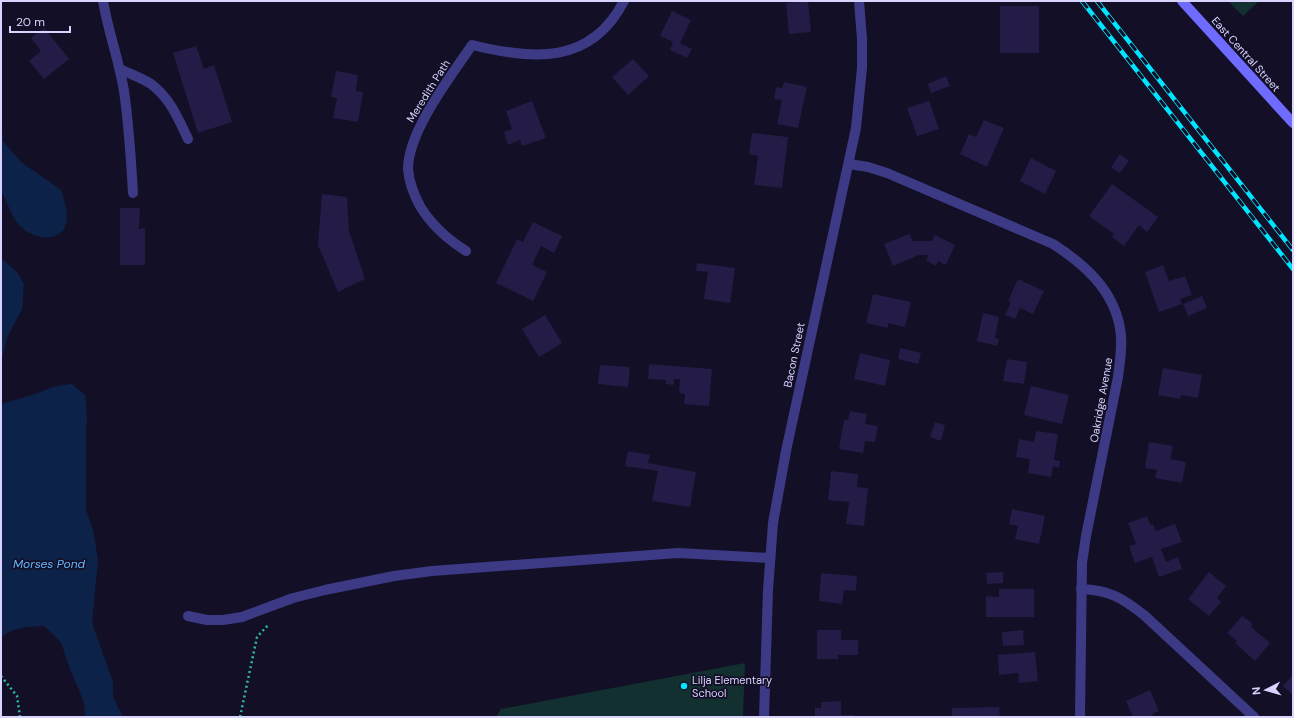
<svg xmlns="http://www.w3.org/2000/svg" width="1294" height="718" font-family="'DM Sans',sans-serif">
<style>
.green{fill:#12302f}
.water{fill:#0c2248}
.building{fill:#241b47}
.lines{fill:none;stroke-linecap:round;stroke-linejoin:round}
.path{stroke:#2fb8b0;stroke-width:2.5;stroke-dasharray:2 3;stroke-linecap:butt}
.service{stroke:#3d3a85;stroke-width:10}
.minor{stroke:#3d3a85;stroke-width:10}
.tertiary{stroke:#3d3a85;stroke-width:10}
.secondary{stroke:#6f6bff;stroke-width:10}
.rail-casing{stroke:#00e5ff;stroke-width:4.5}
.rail{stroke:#130f26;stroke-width:3;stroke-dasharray:9;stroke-linecap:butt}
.poi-dot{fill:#00e5ff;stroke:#130f26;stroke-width:1.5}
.labels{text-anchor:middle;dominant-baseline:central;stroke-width:3.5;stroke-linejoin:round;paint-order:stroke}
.street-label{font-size:11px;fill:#d9d4ff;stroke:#130f26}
.poi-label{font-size:11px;fill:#d9d4ff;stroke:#130f26;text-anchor:start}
.water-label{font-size:12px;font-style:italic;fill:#62b6ff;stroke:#130f26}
</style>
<rect width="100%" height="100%" fill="#130f26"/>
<g class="green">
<polygon points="1228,1 1259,1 1243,16"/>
<polygon points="745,663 743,717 496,717 501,709"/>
</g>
<g class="water">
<path d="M 1,118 L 3,141 L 21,162 L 61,190 C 64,200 69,213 66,224 C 60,245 31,238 20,226 C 13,219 7,203 3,194 L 1,194 Z"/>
<polygon points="1,258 17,272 24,284 22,309 7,338 1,362"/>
<path d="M 72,384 L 85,395 L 87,417 L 86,429 L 86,510 L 93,529 L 98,560 L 92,623 L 113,682 L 113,697 L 123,717 L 85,717 L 84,702 L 70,669 L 61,642 L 44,626 C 30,627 11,627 1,638 L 1,404 L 32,395 L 56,386 Z"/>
</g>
<g class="building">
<polygon points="808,1 811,32 789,34 786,3"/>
<rect x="1000" y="6" width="39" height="47"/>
<polygon points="672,11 691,20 680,43 692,49 687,58 670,50 673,42 660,36"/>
<polygon points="44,28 69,59 44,79 29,61 41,51 31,38"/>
<polygon points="196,46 204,69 214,65 232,122 198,133 173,53"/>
<polygon points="633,59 649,76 628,95 612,77"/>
<polygon points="336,71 358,75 356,91 363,92 358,122 333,118 337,98 331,97"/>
<polygon points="946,76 950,86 931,93 928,84"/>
<polygon points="784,82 807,87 798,128 777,124 782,100 774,99 776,87 782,88"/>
<polygon points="532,101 546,138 522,146 520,140 508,145 504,132 512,129 506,111"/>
<polygon points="929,101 939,129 917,136 907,108"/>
<polygon points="984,120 1004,128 987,167 960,154 969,134 976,137"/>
<polygon points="752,133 788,137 782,188 754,185 758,156 749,154"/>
<polygon points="1120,154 1129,161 1120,173 1111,167"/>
<polygon points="1031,158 1056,171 1045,194 1020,181"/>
<polygon points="1112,184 1158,217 1147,232 1139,225 1124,246 1112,237 1114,234 1089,216"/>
<polygon points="322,194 347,197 349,231 365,279 338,292 318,245"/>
<polygon points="120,208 140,208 139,229 145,228 145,265 120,265"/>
<polygon points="533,222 562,236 554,253 541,246 532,265 547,272 533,301 496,283 517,239 523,242"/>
<polygon points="909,234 913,241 932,241 935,235 955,245 946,265 938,261 936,266 926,260 929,255 919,255 893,266 884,244"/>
<polygon points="697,263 735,268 730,303 704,299 708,272 696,271"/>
<polygon points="1163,265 1169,281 1185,276 1192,295 1180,299 1182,304 1159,312 1145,272"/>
<polygon points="1018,279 1044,291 1033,314 1020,308 1015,319 1005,315 1011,302 1008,301"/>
<polygon points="873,294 911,302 905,327 888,323 888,328 866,323"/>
<polygon points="1202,296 1207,308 1188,316 1183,304"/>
<polygon points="983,313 999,317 995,338 999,339 997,346 977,341"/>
<polygon points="545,315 562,343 539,357 522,329"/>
<polygon points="900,348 921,353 918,364 898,359"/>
<polygon points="860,353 890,360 885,386 854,379"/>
<polygon points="1007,359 1027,362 1024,384 1003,381"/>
<polygon points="649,364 712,369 709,406 684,404 685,394 679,393 680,379 674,379 674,385 666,384 666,380 648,379"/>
<polygon points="600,365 630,367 628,387 598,384"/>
<polygon points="1163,368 1202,375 1198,398 1181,395 1180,399 1158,395"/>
<polygon points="1031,386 1069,395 1062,424 1024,415"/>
<polygon points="850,411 867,414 865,424 878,426 875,442 865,441 863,453 839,449 844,420 848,420"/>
<polygon points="935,422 945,425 941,441 930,437"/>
<polygon points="1036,431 1058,434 1054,460 1060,461 1059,468 1053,466 1051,477 1028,473 1030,459 1016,457 1019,439 1034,442"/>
<polygon points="1149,442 1173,446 1170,459 1186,462 1182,483 1155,478 1157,470 1145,468"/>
<polygon points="628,451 650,455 648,463 696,472 690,507 652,501 658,471 625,466"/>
<polygon points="831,471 858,474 857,487 868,488 864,526 846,524 849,502 828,500"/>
<polygon points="1012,509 1045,516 1039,544 1015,539 1018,526 1009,524"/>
<polygon points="1147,516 1150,525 1153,524 1156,531 1175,524 1182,542 1161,549 1166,562 1178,557 1182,569 1159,577 1152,557 1135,563 1129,546 1136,544 1128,523"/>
<polygon points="1003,572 1003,583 987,584 986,573"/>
<polygon points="1209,572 1226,586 1217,598 1221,602 1209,616 1188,599"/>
<polygon points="821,573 857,576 856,591 844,590 842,604 819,601"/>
<polygon points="999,589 1034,589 1034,617 986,617 986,596 999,597"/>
<polygon points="1242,616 1253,624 1251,627 1270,643 1255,661 1235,643 1237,641 1227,633"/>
<polygon points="817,630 841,630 841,640 858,640 858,655 838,655 838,659 817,659"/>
<polygon points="1023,630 1024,645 1003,646 1002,632"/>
<polygon points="1035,652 1038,681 1019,683 1018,673 999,675 998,655"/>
<polygon points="1293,675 1293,695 1283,686"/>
<polygon points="1150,690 1159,711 1152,714 1154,717 1133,717 1126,701"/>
<polygon points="841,701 841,715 854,715 854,717 815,717 815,708 821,708 821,702"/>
<polygon points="999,707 1000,717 952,717 952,708"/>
</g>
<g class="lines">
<g class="path">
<polyline points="1,676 17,696 20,717"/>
<polyline points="240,717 257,637 269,624"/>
</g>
<g class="service">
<path d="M 103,1 C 108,31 119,60 124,91 C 129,125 131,159 133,193"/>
<path d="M 120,69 C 130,74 142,78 151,84 C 170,98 178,118 188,139"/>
<polyline points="188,616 207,620 223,620 242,617 293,598 325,590 394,576 432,571 678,553 770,558"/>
</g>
<g class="minor">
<path d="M 849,164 L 868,167 L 887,173 L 1053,244 C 1084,264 1113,289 1120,328 C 1123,344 1120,361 1118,377 L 1086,536 L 1082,563 L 1080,717"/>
<path d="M 466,251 C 447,239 432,226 420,206 C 414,195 409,182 408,169 C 408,131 451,76 472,45 C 533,60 591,65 624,1"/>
<path d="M 1081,589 C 1110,590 1122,598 1144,615 L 1254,717"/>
</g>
<polyline class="tertiary" points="764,717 768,590 773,523 786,451 856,128 862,68 862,39 859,1"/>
<polyline class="secondary" points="1182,1 1293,123"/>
<g class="rail-casing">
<g id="rail">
<polyline points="1082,1 1293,269"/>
<polyline points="1097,1 1293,250"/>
</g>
</g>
<use href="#rail" class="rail"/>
</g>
<circle class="poi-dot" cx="684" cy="686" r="4"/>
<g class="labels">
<g class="street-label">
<text transform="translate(1246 54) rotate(48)">East Central Street</text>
<text transform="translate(428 91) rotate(-58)">Meredith Path</text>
<text transform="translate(794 355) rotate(-78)">Bacon Street</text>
<text transform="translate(1101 400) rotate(-80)">Oakridge Avenue</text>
</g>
<g class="poi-label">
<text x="692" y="680">Lilja Elementary<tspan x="692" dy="13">School</tspan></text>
</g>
<g class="water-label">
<text x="49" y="564">Morses Pond</text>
</g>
</g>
<rect width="1294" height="718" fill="none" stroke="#d9d4ff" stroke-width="4"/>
<g transform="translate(1266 690) rotate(264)" stroke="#130f26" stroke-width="3" paint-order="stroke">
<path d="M0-3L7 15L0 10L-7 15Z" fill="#d9d4ff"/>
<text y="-6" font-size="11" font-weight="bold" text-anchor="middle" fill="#d9d4ff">N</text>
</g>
<path d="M10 26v6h60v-6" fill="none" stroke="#d9d4ff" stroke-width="2"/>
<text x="16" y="26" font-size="12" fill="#d9d4ff" stroke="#130f26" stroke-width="3" paint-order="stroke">20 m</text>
</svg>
